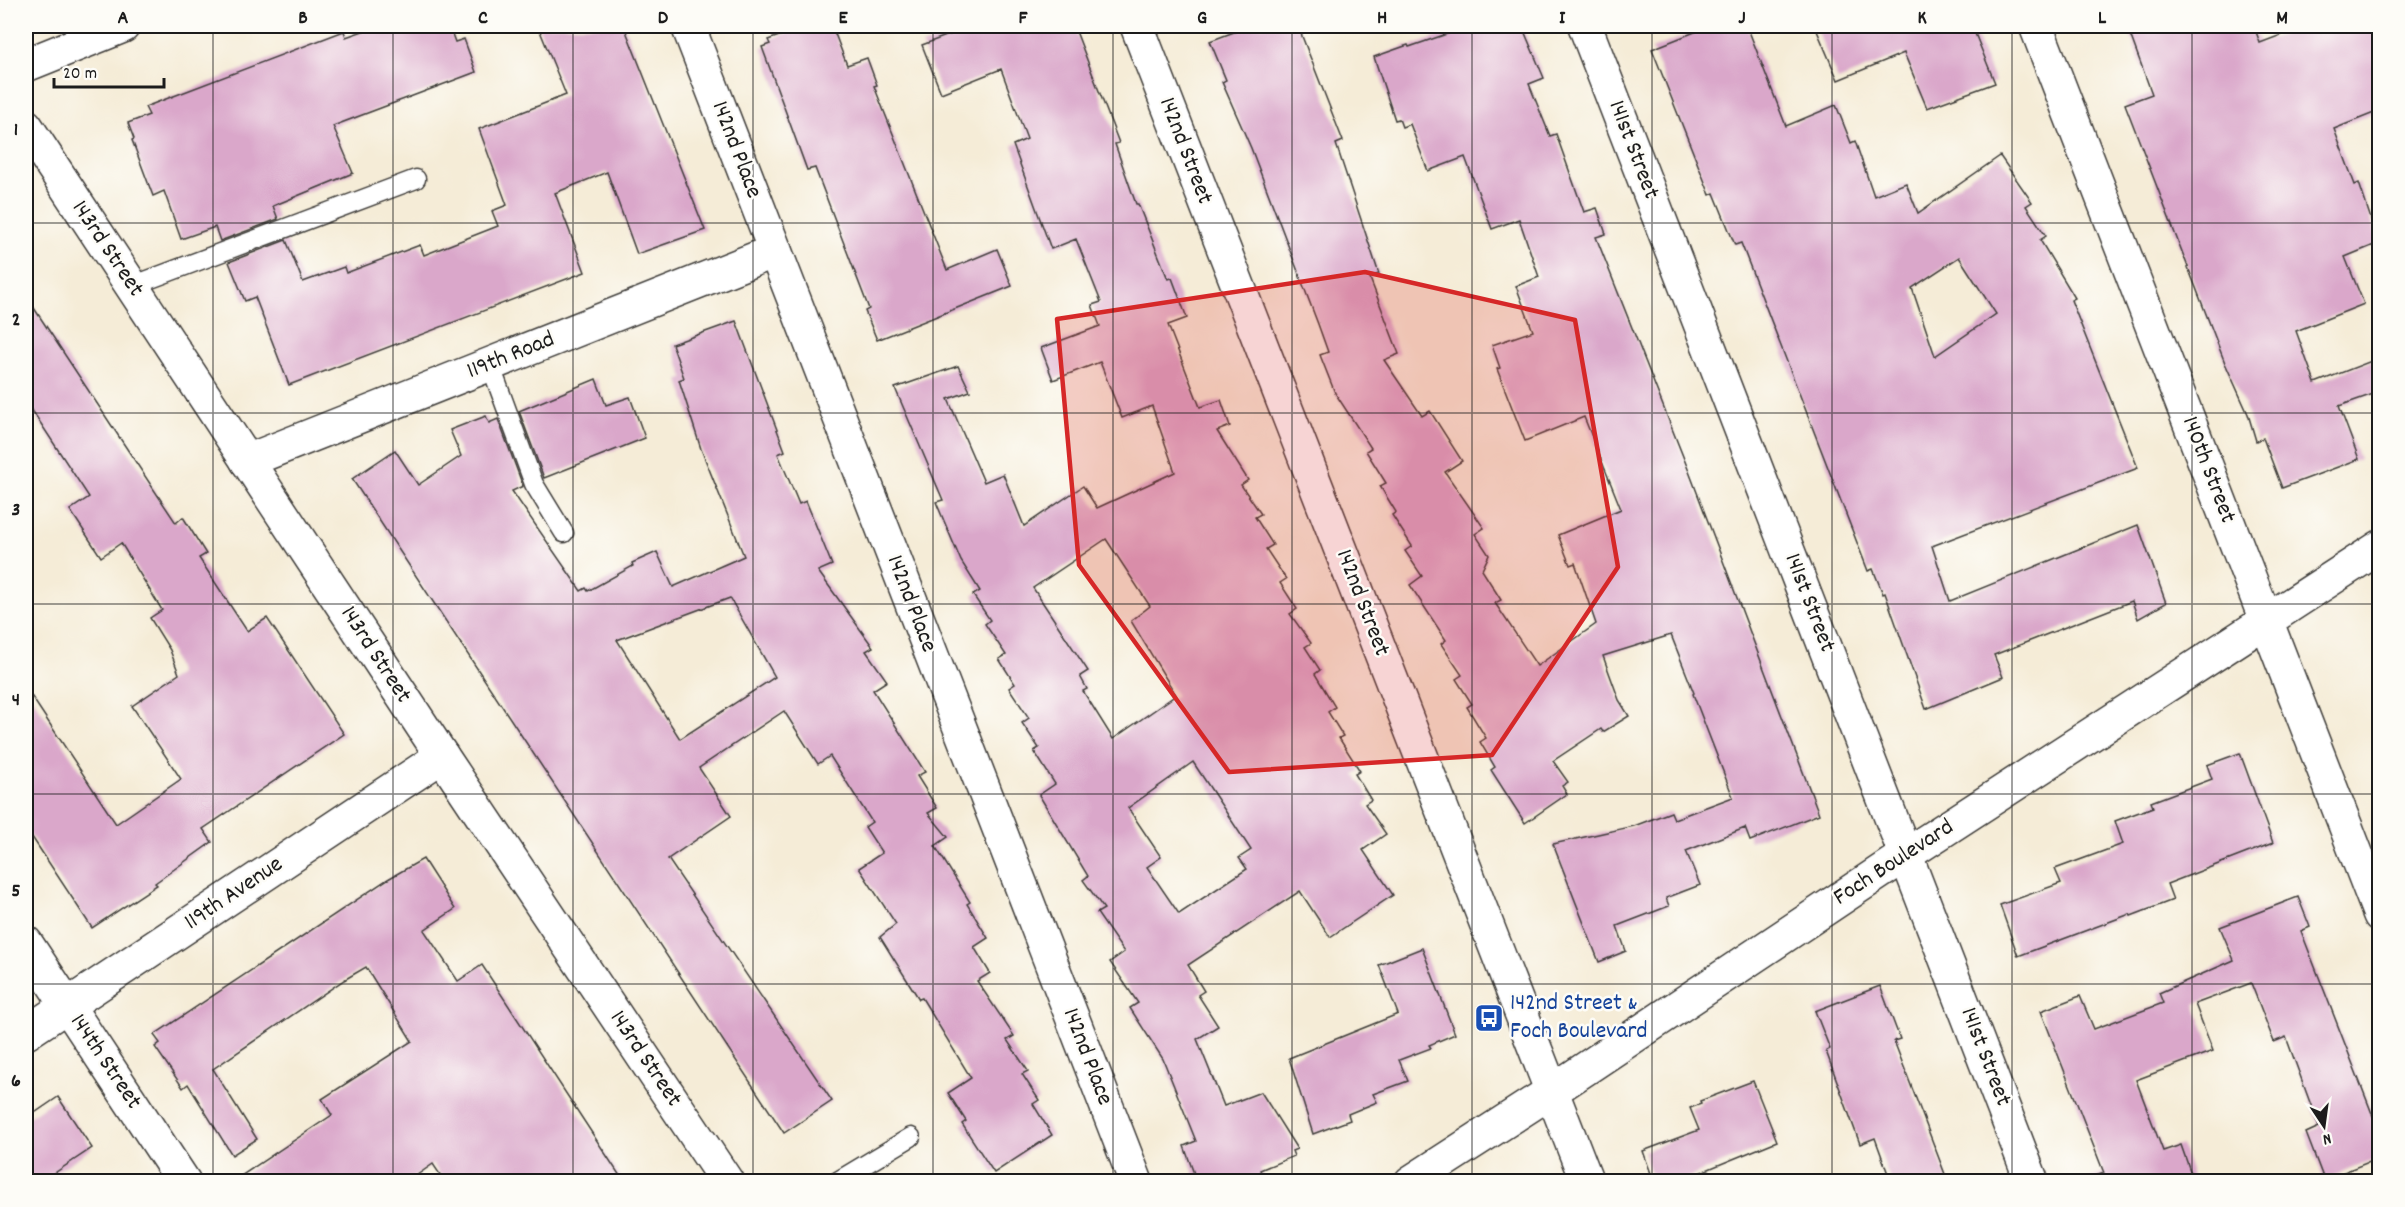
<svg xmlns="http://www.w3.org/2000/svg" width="2405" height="1207" font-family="Dekko,sans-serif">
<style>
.building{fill:#daa7ca;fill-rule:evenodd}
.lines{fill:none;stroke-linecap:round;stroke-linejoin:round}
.service-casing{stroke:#3d3b38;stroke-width:21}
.minor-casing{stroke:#3d3b38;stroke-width:36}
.service{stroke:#fff;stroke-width:18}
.minor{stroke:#fff;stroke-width:33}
.marked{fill:#d62828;fill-opacity:0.2;stroke:#d62828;stroke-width:4.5;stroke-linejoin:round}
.grid{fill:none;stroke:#1c1c1c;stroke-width:1.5;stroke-opacity:0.55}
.labels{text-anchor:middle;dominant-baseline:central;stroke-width:5;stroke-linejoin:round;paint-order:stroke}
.street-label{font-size:24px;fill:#1c1c1c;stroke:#fdfcf7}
.transit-label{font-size:24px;fill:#164399;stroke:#fdfcf7;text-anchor:start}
.neatline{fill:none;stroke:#1c1c1c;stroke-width:2}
.grid-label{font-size:20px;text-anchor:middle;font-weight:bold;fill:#1c1c1c}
</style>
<rect width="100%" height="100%" fill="#fdfcf7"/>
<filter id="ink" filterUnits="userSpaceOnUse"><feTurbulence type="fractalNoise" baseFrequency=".0167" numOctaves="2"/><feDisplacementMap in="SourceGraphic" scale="12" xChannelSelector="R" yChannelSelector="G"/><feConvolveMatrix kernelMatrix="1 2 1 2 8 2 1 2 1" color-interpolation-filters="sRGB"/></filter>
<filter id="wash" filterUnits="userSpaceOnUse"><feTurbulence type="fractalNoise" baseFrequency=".008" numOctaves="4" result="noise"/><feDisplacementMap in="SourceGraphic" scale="24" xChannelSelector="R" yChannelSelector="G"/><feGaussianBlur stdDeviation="1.35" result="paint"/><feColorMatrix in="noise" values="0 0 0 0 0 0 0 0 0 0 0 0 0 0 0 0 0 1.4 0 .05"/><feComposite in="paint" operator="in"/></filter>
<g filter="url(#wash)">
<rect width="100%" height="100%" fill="#f5ecd7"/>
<g id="blocks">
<g class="building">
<polygon points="377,26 449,26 455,42 464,39 476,72 333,126 353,173 273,206 278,219 220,241 215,227 181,239 164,191 153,196 132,140 134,139 128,123 149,115 145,107 344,31 346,37"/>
<polygon points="538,26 624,26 705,230 637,254 607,172 555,193 585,272 289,385 255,297 245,301 229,262 286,240 303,282 344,267 346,273 420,245 424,255 498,226 492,211 507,205 479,129 566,95"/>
<polygon points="807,26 832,26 847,65 867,58 877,85 874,86 947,270 997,249 1012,286 877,340 865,311 869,309 815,168 807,170 762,47 770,44 768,40"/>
<path d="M 973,26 L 1074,26 L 1119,143 L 1115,144 L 1136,204 L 1138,204 L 1168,279 L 1172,278 L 1187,318 L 1168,325 L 1200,407 L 1221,400 L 1230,426 L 1217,431 L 1248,480 L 1241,485 L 1261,514 L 1255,517 L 1273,545 L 1266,549 L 1286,579 L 1280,583 L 1297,609 L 1290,614 L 1311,643 L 1305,647 L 1320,670 L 1315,674 L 1335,707 L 1328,712 L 1343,736 L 1339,738 L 1360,771 L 1355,774 L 1371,800 L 1365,804 L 1386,834 L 1363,850 L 1393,895 L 1330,937 L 1300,891 L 1188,965 L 1204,991 L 1198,995 L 1218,1026 L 1197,1039 L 1224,1106 L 1261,1092 L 1297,1149 L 1292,1151 L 1294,1156 L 1260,1170 L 1264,1182 L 1197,1182 L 1184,1146 L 1196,1141 L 1163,1059 L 1130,1008 L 1138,1003 L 1110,962 L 1124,952 L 1097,913 L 1104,909 L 1083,880 L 1088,876 L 1039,795 L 1055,784 L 1034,751 L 1039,748 L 1022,723 L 1029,718 L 1009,688 L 1015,684 L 999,659 L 1006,655 L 985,624 L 990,620 L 973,595 L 980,591 L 961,561 L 936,502 L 943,500 L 895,388 L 958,366 L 970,391 L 948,399 L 984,482 L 1003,474 L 1024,526 L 1083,486 L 1097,508 L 1175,472 L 1152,406 L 1122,418 L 1100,362 L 1053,380 L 1041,348 L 1100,326 L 1092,305 L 1101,302 L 1076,239 L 1051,249 L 1013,145 L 1027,139 L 1001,69 L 941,93 L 922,45 ZM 1106,539 L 1150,606 L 1131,621 L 1176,695 L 1113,739 L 1083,691 L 1087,689 L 1080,676 L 1088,671 L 1033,588 ZM 1193,762 L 1251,850 L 1239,858 L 1247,869 L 1179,914 L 1147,867 L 1161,857 L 1128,808 Z"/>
<polygon points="1250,26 1298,26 1343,141 1336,144 1379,274 1370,277 1371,281 1399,354 1384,360 1422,416 1430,411 1462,461 1445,472 1484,528 1475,534 1489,555 1482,570 1501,600 1495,603 1537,666 1596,624 1575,563 1570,565 1558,535 1621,509 1584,417 1525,441 1497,369 1500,368 1492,345 1533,331 1516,286 1539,277 1519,219 1492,229 1465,157 1428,171 1410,124 1402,127 1399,119 1395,120 1374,57 1408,45 1409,47 1470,26 1522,26 1544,78 1529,84 1550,136 1556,134 1584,212 1597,208 1606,234 1596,237 1690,474 1819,814 1750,841 1745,828 1686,851 1700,885 1666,898 1669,906 1617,926 1626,951 1599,962 1553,844 1634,826 1671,812 1674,819 1733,797 1693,694 1694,693 1671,635 1603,656 1619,700 1629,716 1603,732 1601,729 1553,761 1568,782 1562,786 1567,794 1525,823 1491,770 1495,767 1480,742 1486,738 1467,707 1472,704 1456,679 1462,675 1441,644 1446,640 1410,585 1422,576 1405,551 1412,546 1392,515 1396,512 1380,486 1386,483 1366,451 1371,448 1335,393 1320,355 1328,352 1318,324 1251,148 1222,82 1226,80 1210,41"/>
<path d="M 1710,26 L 1747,26 L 1786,126 L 1836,105 L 1851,143 L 1855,141 L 1874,196 L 1906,183 L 1918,213 L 2000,156 L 2032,202 L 2026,206 L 2046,236 L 2040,240 L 2075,298 L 2071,300 L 2138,468 L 1932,546 L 1950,601 L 2138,525 L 2166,603 L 2138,619 L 2132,601 L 1994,655 L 2003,677 L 1926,709 L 1885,593 L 1883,594 L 1873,569 L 1868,571 L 1741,243 L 1735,245 L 1714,193 L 1710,195 L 1652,49 ZM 1959,257 L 1996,314 L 1935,356 L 1912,288 Z"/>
<polygon points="1815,26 1972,26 1995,83 1927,108 1904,53 1838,80"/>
<polygon points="2127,26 2254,26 2260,43 2305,26 2379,26 2379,111 2334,129 2355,185 2359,183 2379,243 2345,257 2364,304 2296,331 2315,383 2379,358 2379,392 2339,406 2359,459 2282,488 2263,438 2256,441 2248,414 2225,363 2125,104 2152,94"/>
<polygon points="26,296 176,523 183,517 206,554 199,558 247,631 267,618 344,734 203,829 212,842 155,883 157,885 92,928 26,828 26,688 116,824 181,779 132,706 179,674 170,650 150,618 162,610 121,543 101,557 70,510 89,497 26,401"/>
<path d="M 736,321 L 785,451 L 778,454 L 799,504 L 806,501 L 832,565 L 818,571 L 873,647 L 866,651 L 887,681 L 873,690 L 925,772 L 917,776 L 937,808 L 928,813 L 948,837 L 935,846 L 970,902 L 967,904 L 988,938 L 974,947 L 990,973 L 977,981 L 1014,1036 L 1007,1040 L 1028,1071 L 1022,1074 L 1039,1100 L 1033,1104 L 1052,1135 L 994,1173 L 962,1124 L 966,1121 L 948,1093 L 971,1078 L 922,998 L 919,999 L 880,937 L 896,924 L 859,868 L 882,853 L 865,827 L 872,822 L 830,756 L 818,764 L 784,711 L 699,768 L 731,816 L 668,859 L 832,1101 L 784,1133 L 352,479 L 395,450 L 418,485 L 461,456 L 450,430 L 486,416 L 489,423 L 498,419 L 523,486 L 512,491 L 581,591 L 586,588 L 588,591 L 633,566 L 632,563 L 657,552 L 673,587 L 744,556 L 701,449 L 679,380 L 684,378 L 672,344 ZM 730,598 L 775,677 L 680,739 L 617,640 Z"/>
<polygon points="596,379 606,405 630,397 645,438 544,478 519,411"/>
<polygon points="2240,753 2273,843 2167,884 2173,900 2131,916 2130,914 2018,956 2000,905 2061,883 2055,869 2123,844 2115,821 2153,807 2151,802 2212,779 2207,765"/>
<polygon points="423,859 455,909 424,930 458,981 482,965 624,1182 445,1182 433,1164 407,1182 232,1182 332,1115 322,1099 412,1041 366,967 344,980 213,1069 257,1139 232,1155 188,1084 183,1088 155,1047 160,1043 154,1035 388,879"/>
<polygon points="2298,897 2310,927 2301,931 2373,1116 2379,1114 2379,1158 2324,1180 2306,1133 2319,1127 2286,1037 2274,1042 2251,983 2195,1004 2213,1051 2136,1080 2163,1151 2181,1145 2194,1182 2090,1182 2090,1178 2104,1173 2041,1011 2080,996 2094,1029 2163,1003 2159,993 2234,960 2220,927"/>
<polygon points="1422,948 1455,1034 1429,1045 1431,1048 1399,1060 1408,1081 1373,1094 1377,1102 1348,1114 1350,1120 1313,1134 1289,1058 1398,1014 1379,965"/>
<polygon points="1880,986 1900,1039 1894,1041 1948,1182 1891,1182 1875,1138 1860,1144 1826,1051 1830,1049 1815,1011"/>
<polygon points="1753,1081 1777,1141 1677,1182 1654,1182 1643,1151 1699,1130 1690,1108 1701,1104 1700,1101"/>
<polygon points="58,1097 92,1148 41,1182 26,1182 26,1119"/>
</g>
</g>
</g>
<g filter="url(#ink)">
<use href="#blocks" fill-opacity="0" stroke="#3d3b38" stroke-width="1.5"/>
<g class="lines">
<g class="service-casing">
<g id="service">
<polyline points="132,286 416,179"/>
<polyline points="490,364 534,484 564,533"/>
<polyline points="836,1182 911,1137"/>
</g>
</g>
<g class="minor-casing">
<g id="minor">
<polyline points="688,26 1136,1182"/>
<polyline points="1137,26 1587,1182"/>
<polyline points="1585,26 2032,1182"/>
<polyline points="2036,26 2380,915"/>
<polyline points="26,65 123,26"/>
<polyline points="26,126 442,756 727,1182"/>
<polyline points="247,461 775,251"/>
<polyline points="26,943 184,1182"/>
<polyline points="26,1033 442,756"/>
<polyline points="1411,1182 1552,1091 1907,854 2380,547"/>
</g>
</g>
<use href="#service" class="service"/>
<use href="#minor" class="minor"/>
</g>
</g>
<path class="marked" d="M 1365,272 L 1575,320 L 1618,567 L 1492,755 L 1229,772 L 1079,565 L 1057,319 Z"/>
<path class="grid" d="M 213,26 L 213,1182M 393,26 L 393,1182M 573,26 L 573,1182M 753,26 L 753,1182M 933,26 L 933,1182M 1113,26 L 1113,1182M 1292,26 L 1292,1182M 1472,26 L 1472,1182M 1652,26 L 1652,1182M 1832,26 L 1832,1182M 2012,26 L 2012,1182M 2192,26 L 2192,1182M 26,223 L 2380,223M 26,413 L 2380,413M 26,604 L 2380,604M 26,794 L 2380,794M 26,984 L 2380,984"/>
<defs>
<g id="bus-square" transform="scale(1.5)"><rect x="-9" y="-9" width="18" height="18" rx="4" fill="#1a4fb4" stroke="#fdfcf7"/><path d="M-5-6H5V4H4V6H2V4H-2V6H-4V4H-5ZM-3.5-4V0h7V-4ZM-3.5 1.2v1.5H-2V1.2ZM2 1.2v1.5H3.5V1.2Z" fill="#fff"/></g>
</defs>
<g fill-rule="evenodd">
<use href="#bus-square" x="1489" y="1018"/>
</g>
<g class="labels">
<g class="street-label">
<text transform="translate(736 150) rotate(69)">142nd Place</text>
<text transform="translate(1633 150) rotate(69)">141st Street</text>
<text transform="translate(1185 151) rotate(69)">142nd Street</text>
<text transform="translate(107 249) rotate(56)">143rd Street</text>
<text transform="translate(511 356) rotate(-22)">119th Road</text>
<text transform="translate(2208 470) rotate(69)">140th Street</text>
<text transform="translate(1362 603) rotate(69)">142nd Street</text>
<text transform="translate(1809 603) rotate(69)">141st Street</text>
<text transform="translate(911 604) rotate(69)">142nd Place</text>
<text transform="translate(375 655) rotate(57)">143rd Street</text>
<text transform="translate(1894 863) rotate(-33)">Foch Boulevard</text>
<text transform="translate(234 894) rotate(-34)">119th Avenue</text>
<text transform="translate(1087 1057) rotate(69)">142nd Place</text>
<text transform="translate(1985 1057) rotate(69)">141st Street</text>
<text transform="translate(645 1059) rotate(56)">143rd Street</text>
<text transform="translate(105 1062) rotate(56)">144th Street</text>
</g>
<g class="transit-label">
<text x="1510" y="1004">142nd Street &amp;<tspan x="1510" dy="28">Foch Boulevard</tspan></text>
</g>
</g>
<rect width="2405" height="1207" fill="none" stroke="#fdfcf7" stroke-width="66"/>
<g transform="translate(2324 1126) rotate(167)" stroke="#fdfcf7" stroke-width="4.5" paint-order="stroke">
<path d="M0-4.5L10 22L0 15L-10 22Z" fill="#1c1c1c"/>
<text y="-9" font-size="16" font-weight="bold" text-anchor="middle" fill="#1c1c1c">N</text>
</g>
<path d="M54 78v9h110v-9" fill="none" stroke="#1c1c1c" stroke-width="3"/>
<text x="63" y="78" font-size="18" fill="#1c1c1c" stroke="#fdfcf7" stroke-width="4.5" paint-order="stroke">20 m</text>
<rect x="33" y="33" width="2339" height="1141" class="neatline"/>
<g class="grid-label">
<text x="123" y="23">A</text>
<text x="303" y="23">B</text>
<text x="483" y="23">C</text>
<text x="663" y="23">D</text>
<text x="843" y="23">E</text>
<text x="1023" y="23">F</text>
<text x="1202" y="23">G</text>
<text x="1382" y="23">H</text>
<text x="1562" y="23">I</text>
<text x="1742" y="23">J</text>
<text x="1922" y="23">K</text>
<text x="2102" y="23">L</text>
<text x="2282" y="23">M</text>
<text x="16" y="135">1</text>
<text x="16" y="325">2</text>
<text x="16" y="515">3</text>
<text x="16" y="705">4</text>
<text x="16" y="896">5</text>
<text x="16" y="1086">6</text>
</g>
</svg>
